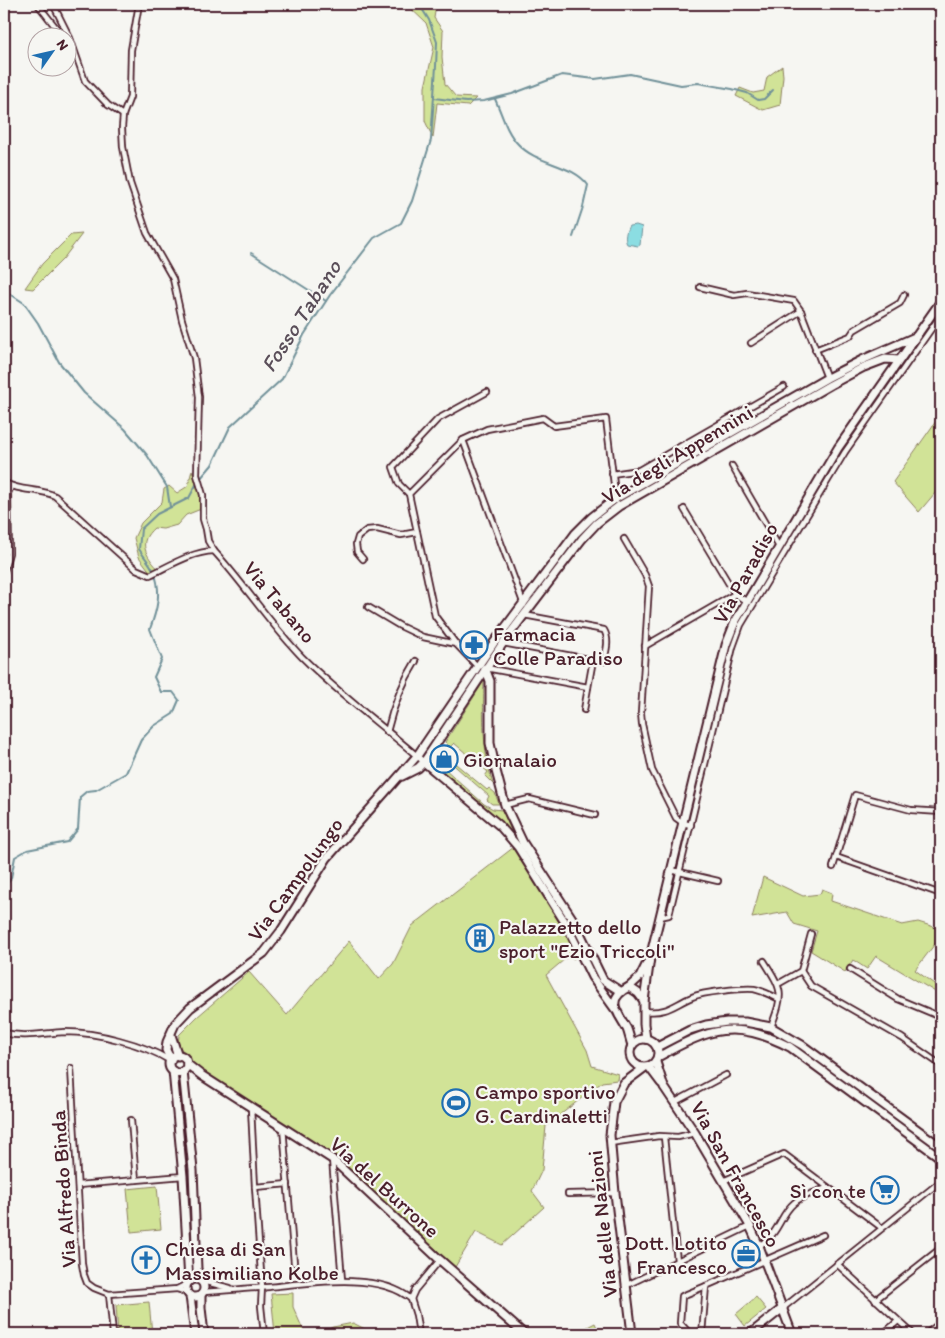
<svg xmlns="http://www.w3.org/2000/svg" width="945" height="1338" font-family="Itim,sans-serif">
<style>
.green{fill:#d1e397;stroke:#8e8161}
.water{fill:#8bdde2;stroke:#719199}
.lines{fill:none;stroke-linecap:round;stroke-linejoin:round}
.stream{stroke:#719199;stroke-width:2}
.street-casing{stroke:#4a1f2b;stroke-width:8}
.secondary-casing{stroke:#4a1f2b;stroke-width:11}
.street{stroke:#f6f6f2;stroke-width:4.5}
.secondary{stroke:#f6f6f2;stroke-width:7}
.labels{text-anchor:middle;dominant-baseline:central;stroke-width:4.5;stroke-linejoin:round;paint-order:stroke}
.street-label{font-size:21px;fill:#4a1f2b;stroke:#f6f6f2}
.poi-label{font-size:21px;fill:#4a1f2b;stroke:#f6f6f2;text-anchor:start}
.water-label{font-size:22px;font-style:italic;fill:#5a4e59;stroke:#f6f6f2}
</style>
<rect width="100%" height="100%" fill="#f6f6f2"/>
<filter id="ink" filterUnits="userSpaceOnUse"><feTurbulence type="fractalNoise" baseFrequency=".02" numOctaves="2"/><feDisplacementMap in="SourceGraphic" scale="10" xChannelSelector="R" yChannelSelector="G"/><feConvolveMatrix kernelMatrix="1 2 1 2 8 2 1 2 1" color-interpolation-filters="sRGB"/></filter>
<g filter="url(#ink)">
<g class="green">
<polygon points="406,4 453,4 436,6 434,18 443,31 442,57 445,84 456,97 476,98 468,106 437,103 433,138 425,121 425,87 434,47 426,23"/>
<polygon points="782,66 783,76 780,105 763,110 736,96 740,88 753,93 764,91 767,77"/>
<polygon points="82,234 63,259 33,289 25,288 42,264 71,235"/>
<polygon points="941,414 941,489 935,493 919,512 893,482"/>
<path d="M 192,470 L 201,495 L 201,509 L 186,515 L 177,525 L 163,529 L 154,528 C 137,543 146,555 158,569 L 151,573 L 139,557 L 134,538 L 141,523 L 162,502 L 164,489 L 169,486 L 177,493 L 188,486 Z"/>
<path d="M 484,681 C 483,717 482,749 493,784 L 485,776 L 488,772 L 454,743 L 450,747 L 445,742 Z"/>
<polygon points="442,746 447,750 444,754 487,790 489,788 495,793 499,804 492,804 487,800 489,796 448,760 445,763 436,756"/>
<polygon points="434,759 484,804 493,809 502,810 513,835 503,823 432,762"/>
<polygon points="514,847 555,910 578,956 573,959 571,954 546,975 587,1050 592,1066 618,1074 617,1080 602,1082 546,1126 542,1170 532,1191 544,1207 502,1245 476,1232 455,1267 339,1160 213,1080 197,1068 178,1045 179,1035 197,1017 249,972 287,1015 349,941 379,979 393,964 412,926"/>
<polygon points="763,877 803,896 820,894 822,889 832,893 831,901 902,925 918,922 941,929 941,936 915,970 941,989 937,993 876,956 867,969 853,960 845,972 811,951 817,931 794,924 787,912 752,918"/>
<polygon points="157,1186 161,1229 131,1232 127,1189"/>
<polygon points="293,1293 293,1307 305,1334 275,1334 271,1294"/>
<polygon points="756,1297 766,1309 745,1326 736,1314"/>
<polygon points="149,1302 152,1334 118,1334 116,1305"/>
<polygon points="353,1323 367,1330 371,1334 318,1334 333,1327"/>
<polygon points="595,1323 599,1332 595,1334 574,1334"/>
</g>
<path class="water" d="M 636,225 L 642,227 L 640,245 L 638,246 L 627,244 C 624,239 626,230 629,226 Z"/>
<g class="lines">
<g class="stream">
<polyline points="434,98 466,102 484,101 512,94 562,75 595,79 630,74 681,85 698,83 732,89 747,93 758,100 764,99 773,90"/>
<path d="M 495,99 C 502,114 506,132 518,144 C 537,165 571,163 588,185 L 583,207 L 573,237"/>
<polyline points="251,253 326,301"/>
<polyline points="4,290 24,303 38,323 59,362 84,393 125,429 147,455 167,487 170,507"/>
<polyline points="200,479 212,465 230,427 282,379 304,335 330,295 374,238 401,223 412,201 431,140 436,66 437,42 429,20 419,4"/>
<path d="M 4,890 L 11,878 L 15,857 L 27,850 L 67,842 L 78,829 L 80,797 L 87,791 L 96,790 L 126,773 L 141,740 L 154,726 L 173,714 L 179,700 L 173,692 L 161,692 L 154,677 L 162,659 L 150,629 C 157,610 162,592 154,572 C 151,564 143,556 139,549 L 141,529 L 157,514 L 189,498 L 197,483"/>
</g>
<g class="street-casing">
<g id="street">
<path d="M 37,4 C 45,12 59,34 66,38"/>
<polyline points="53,4 70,38 85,81 108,105 123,115"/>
<path d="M 139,4 L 131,50 L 130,97 L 123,115 L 122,128 L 123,147 L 130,183 L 147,233 L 173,279 L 182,320 L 194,358 L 199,397 L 197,475 L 203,495 L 203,519 L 206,529 L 208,541 L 214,551 C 245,585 270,624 302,657 C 341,696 383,726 424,762"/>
<polyline points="700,287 734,295 747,293 794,301 801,311 827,378"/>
<polyline points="751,343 801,311"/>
<polyline points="815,350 850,336 854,330 900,303 904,295"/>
<polyline points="463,440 524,605"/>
<polyline points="732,466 779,547"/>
<polyline points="612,474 639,470 784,387"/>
<path d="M 4,482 C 19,492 39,488 55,496 L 136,569 L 150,575 C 171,565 191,552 214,551"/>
<polyline points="409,494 399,484 393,467 438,419 487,392"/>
<polyline points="684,509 735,594"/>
<polyline points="624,539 645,575 649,586 641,713 642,724 652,770 676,818 683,823 691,825"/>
<polyline points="363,559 357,552 356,544 358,537 367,530 377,529 401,535 417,532"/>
<polyline points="4,571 9,553 8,493 11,487"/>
<polyline points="368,607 400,626 423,637 456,644 477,666"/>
<path d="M 524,615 L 604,630 C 610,640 606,651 604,661 L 593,660 L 584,710"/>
<polyline points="503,643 593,660"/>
<polyline points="456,644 435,616 409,494 463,440 487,429 543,418 554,426 606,419 616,501"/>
<polyline points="645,646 735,594 746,601"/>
<polyline points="486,668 588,687"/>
<path d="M 387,732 C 393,707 402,683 416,661"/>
<polyline points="505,805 529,799 595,815"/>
<polyline points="836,857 941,894"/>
<polyline points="833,867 855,795 911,810 941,812"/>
<polyline points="671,870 718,881"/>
<polyline points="660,917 669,915 733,647 741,625 845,452 941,315"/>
<path d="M 764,961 C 783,991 784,993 771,1027"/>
<polyline points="850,969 898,999 941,1017"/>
<polyline points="801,971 811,986 902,1038 941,1065"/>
<polyline points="778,984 801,971 811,934"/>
<path d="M 645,1011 C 667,1014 673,1005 692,997 C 703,992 742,988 754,989 C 763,991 771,995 779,999"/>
<path d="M 4,1033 C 25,1038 44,1033 65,1032 C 96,1032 143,1044 169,1060"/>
<polyline points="71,1068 82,1264 84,1275 87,1283 94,1288 109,1294 177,1289 187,1284"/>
<polyline points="675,1102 726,1075"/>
<polyline points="251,1108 255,1187 262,1287 261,1306 264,1334"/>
<polyline points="131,1120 136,1180"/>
<polyline points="283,1127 294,1263"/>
<polyline points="664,1137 677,1261"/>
<polyline points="610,1143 659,1136 678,1137 695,1133"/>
<polyline points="332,1159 342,1280"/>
<polyline points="723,1181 784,1154 882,1228"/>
<polyline points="78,1185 183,1176"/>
<polyline points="255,1187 288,1184"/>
<polyline points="568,1194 615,1193"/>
<path d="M 759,1246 C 780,1233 779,1216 794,1203 C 803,1195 816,1192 827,1188"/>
<polyline points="837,1264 913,1334"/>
<polyline points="202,1281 230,1288"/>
<polyline points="625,1286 750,1226"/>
<polyline points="177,1289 188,1293"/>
<path d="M 204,1292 C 225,1290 247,1289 269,1287 C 309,1283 378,1271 411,1299"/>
<polyline points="109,1294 113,1334"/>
<polyline points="875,1300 941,1248"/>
<polyline points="783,1308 941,1181"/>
<polyline points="419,1334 416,1315 411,1299 415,1290 440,1260"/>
<polyline points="690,1334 680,1323 682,1296 706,1286"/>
<polyline points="702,1334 706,1286 823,1235"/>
<polyline points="883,1334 898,1321"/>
<polyline points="926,1334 941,1322"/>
</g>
</g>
<g class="secondary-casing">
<g id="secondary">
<polyline points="485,668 490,681 490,743 495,767 505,805 523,843 575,923 603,980 620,991"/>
<polyline points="424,762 499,825 518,847 566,924 592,977 615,1009"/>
<polyline points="402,776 418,768 424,762 503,643 524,615 582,539 597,523 619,506 830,385 864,367 885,359 899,360"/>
<polyline points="629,987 640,977 647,963"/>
<polyline points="644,1001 650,958 726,645 735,622 838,448 941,301"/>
<polyline points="171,1035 178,1056"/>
<circle cx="644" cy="1053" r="14"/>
<path d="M 632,1045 C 630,1040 629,1034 627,1029 C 618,1012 604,1000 629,987 L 638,993 L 644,1001 L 644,1024 L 646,1039"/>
<polyline points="657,1047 690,1030 706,1025 727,1022 745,1022 771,1027 802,1045 941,1147"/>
<circle cx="178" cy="1064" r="9"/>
<path d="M 658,1057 C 710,1028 734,1019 790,1047 L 941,1158"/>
<polyline points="171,1060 166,1050 167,1042 175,1024 190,1008 264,953 281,931 327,858 417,756 493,644 575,534 592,517 615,499 827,378 862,360 915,337"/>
<polyline points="656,1062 664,1087 695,1133 750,1226 759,1246 792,1334"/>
<polyline points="187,1064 201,1075 332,1159 440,1260 524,1334"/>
<polyline points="649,1067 661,1083"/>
<polyline points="173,1071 183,1176 189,1281"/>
<polyline points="183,1071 193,1170 197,1269 200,1279"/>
<circle cx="195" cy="1288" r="9"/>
<polyline points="201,1295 201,1308 204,1334"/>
<polyline points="190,1296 195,1334"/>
<polyline points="632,1334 615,1193 610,1135 614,1102 624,1083 644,1068"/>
<polyline points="750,1334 783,1308"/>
</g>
</g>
<use href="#street" class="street"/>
<use href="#secondary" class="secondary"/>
</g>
</g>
<defs>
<g id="pharmacy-ring" transform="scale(1.4375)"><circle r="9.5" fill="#f6f6f2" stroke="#1f6fb2" stroke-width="1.5"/><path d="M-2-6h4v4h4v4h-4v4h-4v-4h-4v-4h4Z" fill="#1f6fb2"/></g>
<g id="shop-ring" transform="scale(1.4375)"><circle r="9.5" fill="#f6f6f2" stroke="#1f6fb2" stroke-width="1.5"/><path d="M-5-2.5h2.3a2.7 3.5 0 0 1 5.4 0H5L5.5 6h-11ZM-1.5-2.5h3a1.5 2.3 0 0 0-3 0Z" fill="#1f6fb2"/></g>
<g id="building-ring" transform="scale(1.4375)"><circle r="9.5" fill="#f6f6f2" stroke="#1f6fb2" stroke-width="1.5"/><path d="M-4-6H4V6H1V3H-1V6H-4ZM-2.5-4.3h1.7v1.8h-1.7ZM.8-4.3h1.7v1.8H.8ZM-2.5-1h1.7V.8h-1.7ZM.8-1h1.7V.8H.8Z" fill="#1f6fb2"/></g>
<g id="stadium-ring" transform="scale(1.4375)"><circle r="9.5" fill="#f6f6f2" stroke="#1f6fb2" stroke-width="1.5"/><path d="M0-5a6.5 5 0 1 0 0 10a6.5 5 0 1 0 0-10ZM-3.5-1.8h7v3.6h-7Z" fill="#1f6fb2"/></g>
<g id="supermarket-ring" transform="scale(1.4375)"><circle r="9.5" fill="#f6f6f2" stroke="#1f6fb2" stroke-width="1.5"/><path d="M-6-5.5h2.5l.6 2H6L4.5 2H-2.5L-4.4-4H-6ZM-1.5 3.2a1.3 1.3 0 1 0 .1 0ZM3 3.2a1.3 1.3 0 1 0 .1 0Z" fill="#1f6fb2"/></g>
<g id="office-ring" transform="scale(1.4375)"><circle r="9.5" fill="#f6f6f2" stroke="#1f6fb2" stroke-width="1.5"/><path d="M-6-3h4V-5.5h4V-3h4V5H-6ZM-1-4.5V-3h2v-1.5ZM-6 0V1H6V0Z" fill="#1f6fb2"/></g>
<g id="church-ring" transform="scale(1.4375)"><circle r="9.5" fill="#f6f6f2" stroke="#1f6fb2" stroke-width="1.5"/><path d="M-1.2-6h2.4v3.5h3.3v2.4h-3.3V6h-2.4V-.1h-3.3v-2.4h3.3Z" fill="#1f6fb2"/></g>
</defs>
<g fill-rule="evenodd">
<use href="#pharmacy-ring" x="474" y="645"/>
<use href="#shop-ring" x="444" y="759"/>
<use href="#building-ring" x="480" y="938"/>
<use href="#stadium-ring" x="456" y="1103"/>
<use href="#supermarket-ring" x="885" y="1190"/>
<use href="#office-ring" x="746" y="1254"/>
<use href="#church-ring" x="146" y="1260"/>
</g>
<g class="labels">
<g class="street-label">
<text transform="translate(677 454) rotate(-31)">Via degli Appennini</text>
<text transform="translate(745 573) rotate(-61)">Via Paradiso</text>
<text transform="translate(280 602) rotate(50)">Via Tabano</text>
<text transform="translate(295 879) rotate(-54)">Via Campolungo</text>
<text transform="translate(736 1174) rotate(61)">Via San Francesco</text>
<text transform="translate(385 1187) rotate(42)">Via del Burrone</text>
<text transform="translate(63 1189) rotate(-94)">Via Alfredo Binda</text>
<text transform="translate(602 1224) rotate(-96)">Via delle Nazioni</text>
</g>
<g class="poi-label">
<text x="493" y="633">Farmacia<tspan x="493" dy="24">Colle Paradiso</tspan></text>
<text x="463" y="759">Giornalaio</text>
<text x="499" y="926">Palazzetto dello<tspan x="499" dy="24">sport "Ezio Triccoli"</tspan></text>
<text x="475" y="1091">Campo sportivo<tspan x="475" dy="24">G. Cardinaletti</tspan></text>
<text x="866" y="1190" text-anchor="end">Sì con te</text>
<text x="727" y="1242" text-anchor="end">Dott. Lotito<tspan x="727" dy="24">Francesco</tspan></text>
<text x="165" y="1248">Chiesa di San<tspan x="165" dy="24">Massimiliano Kolbe</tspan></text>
</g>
<g class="water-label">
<text transform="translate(301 316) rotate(-57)">Fosso Tabano</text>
</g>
</g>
<rect width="945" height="1338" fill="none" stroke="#f6f6f2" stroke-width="20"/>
<rect x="10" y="10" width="925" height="1318" fill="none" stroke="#4a1f2b" stroke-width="2" filter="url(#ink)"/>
<g transform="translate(52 52) rotate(56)"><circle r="24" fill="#f6f6f2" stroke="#b1a0a2"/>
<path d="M0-4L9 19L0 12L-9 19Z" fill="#1f6fb2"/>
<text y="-8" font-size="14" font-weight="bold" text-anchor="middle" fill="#4a1f2b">N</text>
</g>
</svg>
